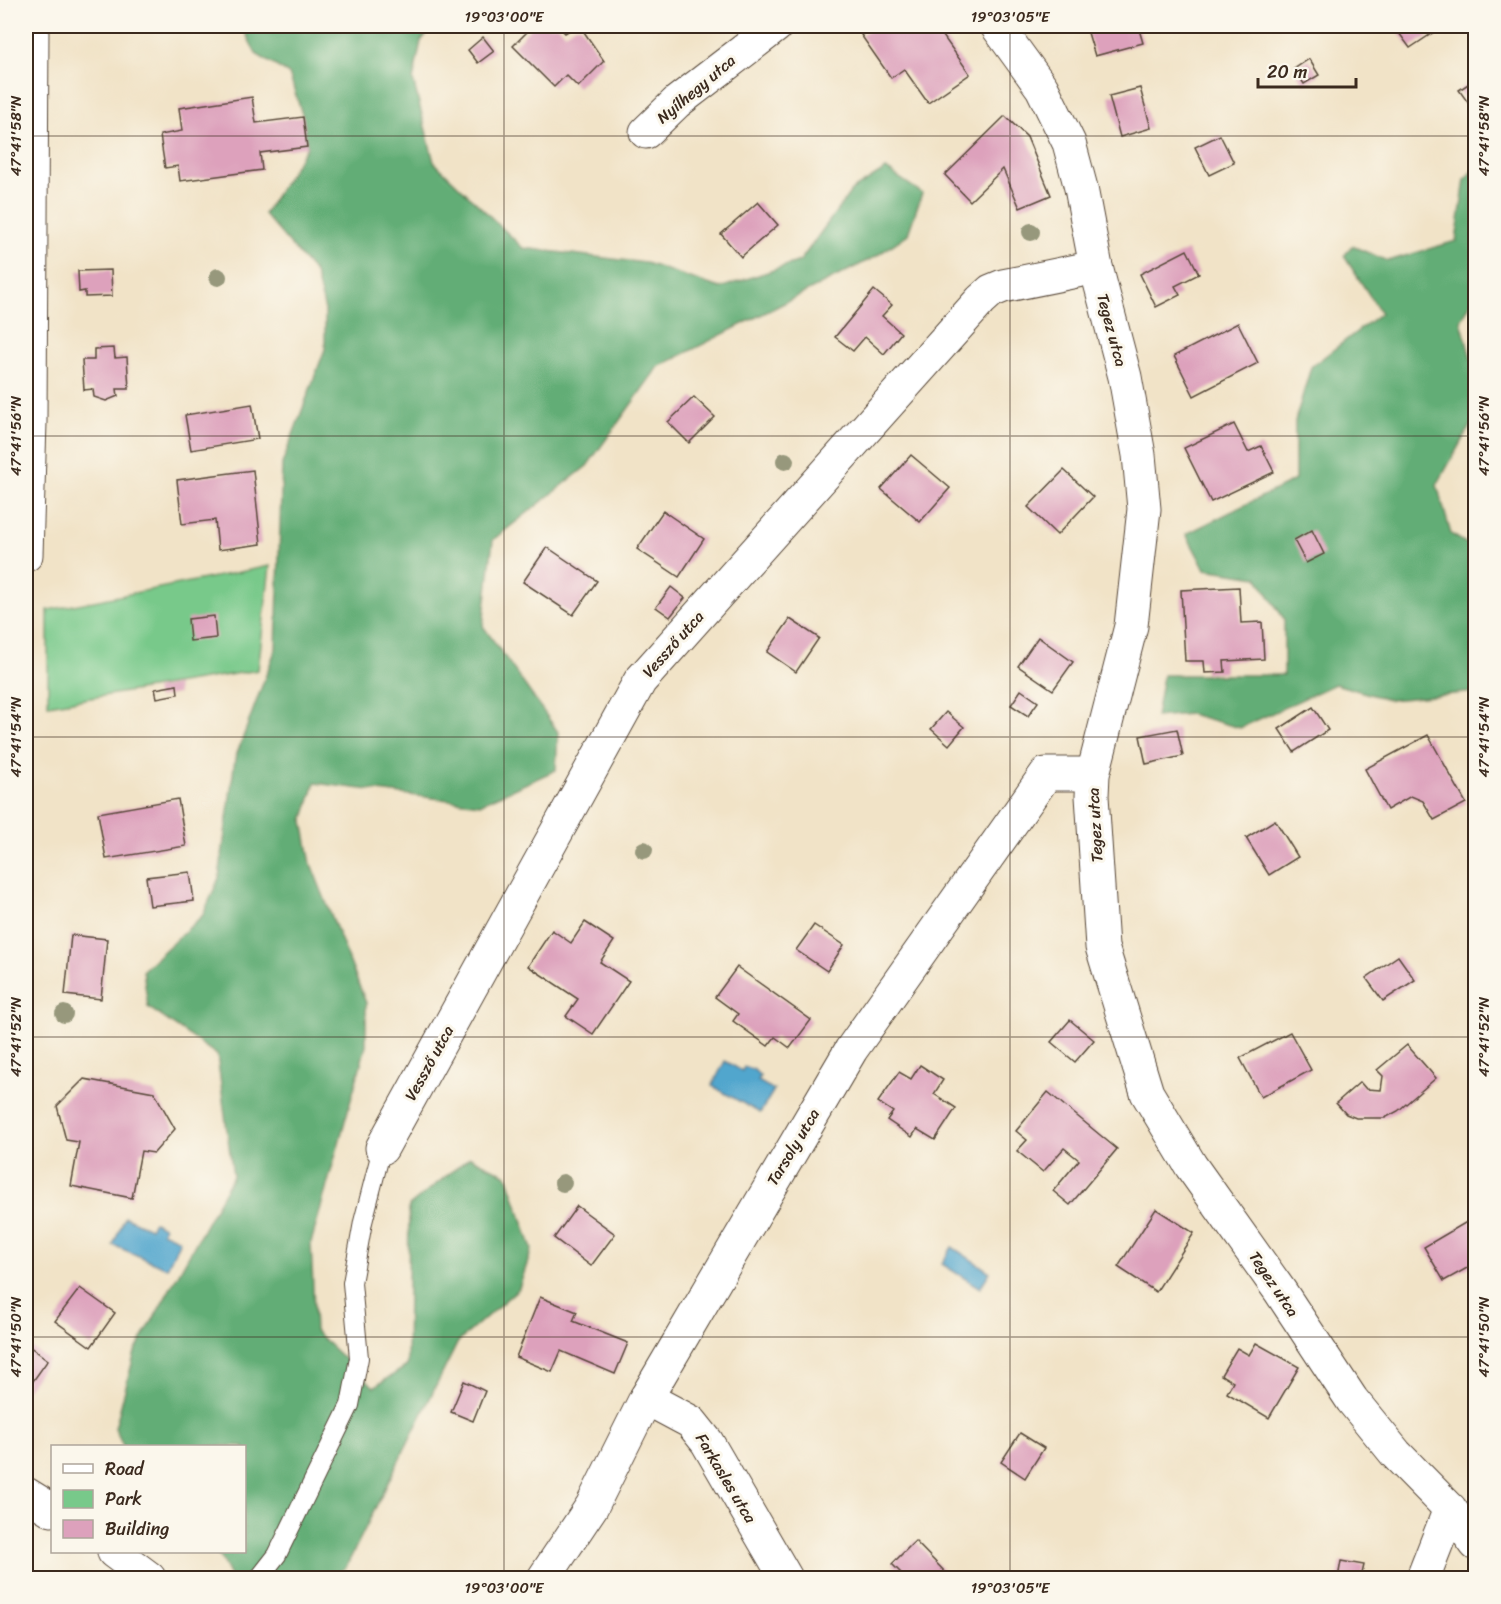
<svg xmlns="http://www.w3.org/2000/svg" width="1501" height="1604" font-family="Sriracha,sans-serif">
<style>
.green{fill:#78c98a;stroke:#5a7a54;stroke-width:1.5}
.forest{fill:#62ad76;stroke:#4e6c4a;stroke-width:1.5}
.water{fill:#51a6cd;stroke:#466876;stroke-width:1.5}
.building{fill:#dda1bc}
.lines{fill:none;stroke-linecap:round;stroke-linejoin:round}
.lane-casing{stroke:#564637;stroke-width:20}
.street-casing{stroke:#564637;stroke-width:35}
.lane{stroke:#fff;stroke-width:18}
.street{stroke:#fff;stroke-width:33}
.tree{fill:#97987c}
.ticks{fill:none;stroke:#3b2a1e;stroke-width:1.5;stroke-opacity:0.45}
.labels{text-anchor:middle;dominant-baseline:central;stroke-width:6;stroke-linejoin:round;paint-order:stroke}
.street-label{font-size:16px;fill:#3b2a1e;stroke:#fbf7ec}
.neatline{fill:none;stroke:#3b2a1e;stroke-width:2}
.ticks-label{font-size:15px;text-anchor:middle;fill:#3b2a1e}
</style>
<rect width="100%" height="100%" fill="#fbf7ec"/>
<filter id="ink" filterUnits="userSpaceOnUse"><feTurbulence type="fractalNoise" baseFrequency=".0167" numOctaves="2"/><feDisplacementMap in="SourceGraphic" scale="12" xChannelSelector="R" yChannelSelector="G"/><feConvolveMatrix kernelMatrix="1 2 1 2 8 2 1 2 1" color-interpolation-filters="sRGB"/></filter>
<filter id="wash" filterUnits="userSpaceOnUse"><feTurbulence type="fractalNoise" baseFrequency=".008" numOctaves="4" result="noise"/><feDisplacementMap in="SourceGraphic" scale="24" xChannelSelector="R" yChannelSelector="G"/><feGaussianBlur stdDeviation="1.35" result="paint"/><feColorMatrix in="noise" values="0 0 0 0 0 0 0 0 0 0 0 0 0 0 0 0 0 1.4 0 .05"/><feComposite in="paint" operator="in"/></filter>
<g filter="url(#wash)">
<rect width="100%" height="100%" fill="#f1e3c7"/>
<polygon class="green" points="270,566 258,670 48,705 48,610"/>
<g class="forest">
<polygon points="242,26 433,26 421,41 413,80 434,162 523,248 646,263 720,288 800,261 851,191 886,169 922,193 908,234 875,257 658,367 587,466 493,540 483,626 558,732 556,770 480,804 315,783 303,821 311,864 366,1003 366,1046 311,1243 315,1331 374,1387 407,1366 409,1206 470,1157 507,1175 532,1249 519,1288 458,1342 346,1567 334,1578 231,1578 219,1555 214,1552 244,1552 244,1446 123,1446 115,1428 135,1352 233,1176 217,1055 148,1007 143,970 203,915 219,878 235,759 276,648 282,464 325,349 325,310 315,273 264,214 307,147 303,117 289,74 256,54"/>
<polygon points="1475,169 1475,295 1461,321 1475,373 1475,417 1437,485 1451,534 1475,549 1475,692 1390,700 1335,684 1240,728 1190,714 1156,717 1163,675 1284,675 1284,619 1257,577 1205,569 1186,534 1295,480 1295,421 1311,367 1381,313 1344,256 1352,246 1388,261 1456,241 1465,179"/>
</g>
<g class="water">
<polygon points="725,1061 742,1071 744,1067 753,1069 760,1076 758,1081 774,1090 760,1113 712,1086"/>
<polygon points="125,1217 150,1228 154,1222 164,1227 162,1232 180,1240 167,1268 113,1245"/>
<polygon points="952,1247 990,1272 980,1288 942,1264"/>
</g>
<g id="blocks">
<g class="building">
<polygon points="533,26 558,26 565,33 576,26 580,26 604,61 578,87 566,75 554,87 513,46"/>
<polygon points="875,26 936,26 970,74 928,103 904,69 891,78 861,35"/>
<polygon points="1086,26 1138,26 1143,43 1095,56"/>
<polygon points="1394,26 1443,26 1410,48"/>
<polygon points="483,37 494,51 478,63 468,50"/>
<polygon points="1309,59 1319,75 1304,84 1294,69"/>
<polygon points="1476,79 1476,114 1459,90"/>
<polygon points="1140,88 1151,128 1120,137 1109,96"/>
<polygon points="252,97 256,123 303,117 307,147 260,153 262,170 180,181 178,166 165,168 160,135 182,131 179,108"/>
<polygon points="1005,116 1027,137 1051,195 1020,208 1003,169 970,201 945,175"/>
<polygon points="1220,135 1234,163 1209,175 1195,147"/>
<polygon points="758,202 778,225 741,257 721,234"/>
<polygon points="1187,250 1199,274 1175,286 1180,295 1156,307 1140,274"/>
<polygon points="111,270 112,296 85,297 85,291 79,292 78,271"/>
<polygon points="874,290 892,305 882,316 901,333 884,354 865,337 853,351 835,337"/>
<polygon points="1238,323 1258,363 1194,396 1174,356"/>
<polygon points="114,348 115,358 127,357 129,389 117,389 118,396 106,401 94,397 93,389 84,390 82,360 94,360 94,349"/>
<polygon points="694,397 715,417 689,443 668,422"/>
<polygon points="252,404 258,439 191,450 185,415"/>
<polygon points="1234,424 1248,452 1261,446 1274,472 1211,502 1184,448"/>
<polygon points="911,455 950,488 920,522 881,489"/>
<polygon points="253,470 261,544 218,550 215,520 182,524 177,480"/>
<polygon points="1064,470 1093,497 1057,535 1028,507"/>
<polygon points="663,511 704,539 679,577 637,549"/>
<polygon points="1312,530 1324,554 1306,563 1294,540"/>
<polygon points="547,547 597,581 573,615 523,582"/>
<polygon points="671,587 685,598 670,617 656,607"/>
<polygon points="1239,587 1241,623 1262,622 1264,659 1224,661 1225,672 1205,673 1204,661 1185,661 1181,590"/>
<polygon points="214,616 216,638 190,641 188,619"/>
<polygon points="790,619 819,638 796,672 767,652"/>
<polygon points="1038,637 1073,662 1053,690 1018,666"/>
<polygon points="177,685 178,694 157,698 155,689"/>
<polygon points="1021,690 1038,702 1028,716 1011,705"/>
<polygon points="1313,707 1328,730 1294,752 1279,729"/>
<polygon points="946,712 964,727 949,745 931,729"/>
<polygon points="1177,729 1183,756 1146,764 1140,736"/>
<polygon points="1428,735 1466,803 1434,820 1423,801 1411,796 1387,810 1365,769"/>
<polygon points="178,799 186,846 106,859 98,813"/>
<polygon points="1275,820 1298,857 1269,875 1246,838"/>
<polygon points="190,872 194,901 150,906 146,877"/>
<polygon points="585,922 614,941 600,962 629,981 593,1034 566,1016 578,999 528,966 552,930 571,943"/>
<polygon points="814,925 844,945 827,971 796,950"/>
<polygon points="71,935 107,939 101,999 65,995"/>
<polygon points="1398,956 1415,980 1383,1001 1366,978"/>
<polygon points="737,967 811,1020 790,1048 775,1037 768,1046 733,1021 738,1014 715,997"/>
<polygon points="1070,1020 1094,1040 1075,1062 1051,1042"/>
<polygon points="1290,1032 1311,1070 1261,1097 1240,1058"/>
<polygon points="1407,1045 1436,1078 1398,1111 1385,1118 1356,1118 1346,1114 1336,1103 1360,1082 1366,1089 1381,1090 1383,1076 1377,1070"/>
<polygon points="920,1065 943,1080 934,1094 956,1108 935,1140 917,1129 912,1137 887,1120 893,1112 878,1102 899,1072 911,1079"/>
<polygon points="84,1079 154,1092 175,1129 154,1153 141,1151 132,1198 71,1186 79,1142 66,1140 57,1106"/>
<polygon points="1048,1092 1117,1149 1070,1205 1053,1191 1079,1160 1064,1148 1043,1172 1017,1151 1027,1140 1016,1131"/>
<polygon points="577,1206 615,1234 591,1266 554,1238"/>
<polygon points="1156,1209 1194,1233 1156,1292 1118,1267"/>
<polygon points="1470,1220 1476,1228 1476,1263 1444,1281 1424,1247"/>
<polygon points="80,1288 115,1313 91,1347 55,1321"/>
<polygon points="540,1297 577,1312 573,1321 628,1343 615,1374 561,1351 552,1372 516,1357"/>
<polygon points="1256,1343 1299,1367 1269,1418 1227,1393 1233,1382 1221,1375 1237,1348 1249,1355"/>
<polygon points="26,1344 48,1360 26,1391"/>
<polygon points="464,1381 485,1391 473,1421 451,1412"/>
<polygon points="1020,1433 1044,1448 1025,1478 1001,1462"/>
<polygon points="915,1541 946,1573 940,1578 906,1578 892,1564"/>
<polygon points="1341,1561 1364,1565 1361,1578 1338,1578"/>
</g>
</g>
</g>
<g filter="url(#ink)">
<use href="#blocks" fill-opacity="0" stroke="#564637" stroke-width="1.5"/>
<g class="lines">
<g class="lane-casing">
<polyline id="lane" points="259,1578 277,1555 350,1405 359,1358 352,1283 363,1222 382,1148"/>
</g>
<g class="street-casing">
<g id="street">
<polyline points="997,26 1042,88 1069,143 1081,188 1096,267 1125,377 1139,455 1144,509 1131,626 1093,774 1092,796 1102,947 1147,1093 1191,1166 1280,1291 1352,1400 1396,1454 1450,1509 1476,1544"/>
<polyline points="646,132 677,102 776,26"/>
<polyline points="26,555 30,422 32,26"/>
<polyline points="382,1148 640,681 981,300 991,291 1003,286 1096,267"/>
<polyline points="646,1398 691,1422 707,1442 786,1578"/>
<polyline points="26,1494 52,1510"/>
<polyline points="114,1552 149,1578"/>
<polyline points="544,1578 592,1506 646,1398 851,1050 1046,774 1093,774"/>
<polyline points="1423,1578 1450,1509"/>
</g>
</g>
<use href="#lane" class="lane"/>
<use href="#street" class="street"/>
</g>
<g class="tree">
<circle cx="1031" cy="232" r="9"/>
<circle cx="218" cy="277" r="9"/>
<circle cx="785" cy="461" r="9"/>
<circle cx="644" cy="850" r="9"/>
<circle cx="64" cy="1014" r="9"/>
<circle cx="563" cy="1183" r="9"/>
</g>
</g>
<path class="ticks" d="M 504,26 L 504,1578M 1010,26 L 1010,1578M 26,136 L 1476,136M 26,436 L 1476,436M 26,737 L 1476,737M 26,1037 L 1476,1037M 26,1337 L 1476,1337"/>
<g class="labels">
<g class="street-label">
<text transform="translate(696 89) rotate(-40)">Nyílhegy utca</text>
<text transform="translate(1112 330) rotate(75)">Tegez utca</text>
<text transform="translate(673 644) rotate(-48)">Vessző utca</text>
<text transform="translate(1095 825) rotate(-93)">Tegez utca</text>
<text transform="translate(429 1063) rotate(-61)">Vessző utca</text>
<text transform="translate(793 1147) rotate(-59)">Tarsoly utca</text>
<text transform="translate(1274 1284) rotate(56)">Tegez utca</text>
<text transform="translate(726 1478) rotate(59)">Farkasles utca</text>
</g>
</g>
<rect width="1501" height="1604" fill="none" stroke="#fbf7ec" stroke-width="66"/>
<rect x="51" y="1445" width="195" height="108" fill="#fbf7ec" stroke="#aea59a" stroke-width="1.5"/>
<rect x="63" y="1464" width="30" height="9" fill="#ffffff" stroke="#aea59a" stroke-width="1.5"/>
<text x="105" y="1475" font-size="18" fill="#3b2a1e">Road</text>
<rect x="63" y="1490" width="30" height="18" fill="#78c98a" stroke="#aea59a" stroke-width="1.5"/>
<text x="105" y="1505" font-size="18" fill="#3b2a1e">Park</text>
<rect x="63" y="1520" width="30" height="18" fill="#dda1bc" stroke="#aea59a" stroke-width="1.5"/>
<text x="105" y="1535" font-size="18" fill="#3b2a1e">Building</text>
<path d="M1258 78v9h98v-9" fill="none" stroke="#3b2a1e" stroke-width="3"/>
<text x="1267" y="78" font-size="18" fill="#3b2a1e" stroke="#fbf7ec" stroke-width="4.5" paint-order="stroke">20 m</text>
<rect x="33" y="33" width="1435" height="1538" class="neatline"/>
<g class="ticks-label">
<text x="504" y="22">19°03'00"E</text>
<text x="1010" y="22">19°03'05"E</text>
<text transform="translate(16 136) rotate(-90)" y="5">47°41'58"N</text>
<text transform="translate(1484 136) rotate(-90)" y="5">47°41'58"N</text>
<text transform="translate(16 436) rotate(-90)" y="5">47°41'56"N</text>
<text transform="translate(1484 436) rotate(-90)" y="5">47°41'56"N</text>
<text transform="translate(16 737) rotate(-90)" y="5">47°41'54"N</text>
<text transform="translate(1484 737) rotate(-90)" y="5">47°41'54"N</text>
<text transform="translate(16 1037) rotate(-90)" y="5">47°41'52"N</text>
<text transform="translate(1484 1037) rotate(-90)" y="5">47°41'52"N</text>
<text transform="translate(16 1337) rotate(-90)" y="5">47°41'50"N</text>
<text transform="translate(1484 1337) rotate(-90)" y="5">47°41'50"N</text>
<text x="504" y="1593">19°03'00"E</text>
<text x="1010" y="1593">19°03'05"E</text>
</g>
</svg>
